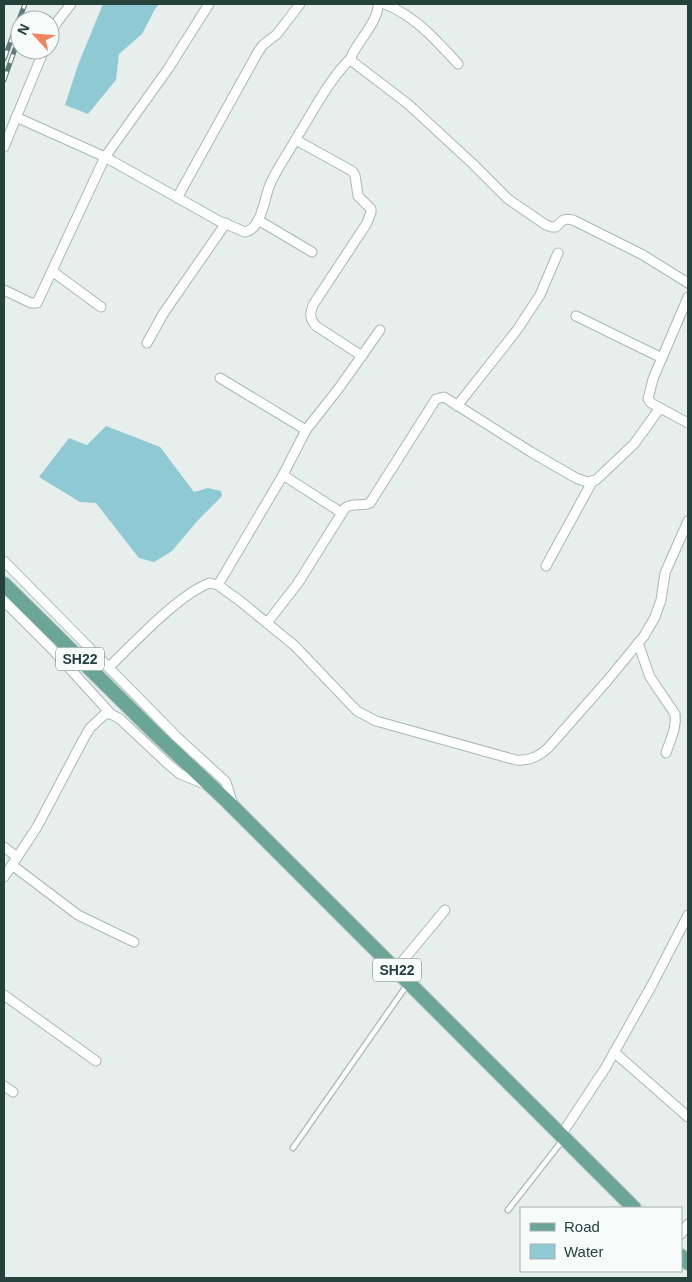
<svg xmlns="http://www.w3.org/2000/svg" width="692" height="1282" font-family="Arial,sans-serif">
<style>
.water{fill:#8ec9d4}
.lines{fill:none;stroke-linecap:round;stroke-linejoin:round}
.service-casing{stroke:#a8b8b2;stroke-width:7}
.minor-casing{stroke:#a8b8b2;stroke-width:11}
.primary-casing{stroke:#c2cac8;stroke-width:16}
.service{stroke:#fff;stroke-width:4.5}
.minor{stroke:#fff;stroke-width:9}
.primary{stroke:#6aa596;stroke-width:14}
.rail-casing{stroke:#5f7d75;stroke-width:5}
.rail{stroke:#f7fbf9;stroke-width:3;stroke-dasharray:9;stroke-linecap:butt}
.labels{text-anchor:middle;dominant-baseline:central;stroke-width:4;stroke-linejoin:round;paint-order:stroke}
.shield{fill:#f7fbf9;stroke:#637a73;stroke-width:1}
.shield-label{font-size:14px;font-weight:bold;fill:#24423a}
</style>
<rect width="100%" height="100%" fill="#e6efeb"/>
<g class="water">
<polygon points="103,4 159,4 155,9 142,34 119,54 116,80 88,114 65,105 78,65"/>
<polygon points="106,426 160,447 194,492 208,488 221,491 222,496 199,519 172,551 154,562 139,558 96,503 80,502 39,477 69,438 87,445"/>
</g>
<g class="lines">
<g class="service-casing">
<g id="service">
<polyline points="293,1148 407,985"/>
<polyline points="508,1210 562,1141"/>
</g>
</g>
<g class="minor-casing">
<g id="minor">
<path d="M 378,4 C 379,20 359,40 352,55 L 351,58 L 353,62 L 408,104 L 473,164 L 508,199 L 546,225 L 552,227 L 556,227 C 562,220 564,218 573,220 L 643,255 L 688,283"/>
<path d="M 385,4 C 415,16 436,40 458,64"/>
<polyline points="50,35 57,22 71,4"/>
<path d="M 16,117 L 105,157 L 219,221 L 245,232 C 261,229 264,201 269,187 C 276,169 288,154 297,137 C 314,110 328,81 351,58"/>
<path d="M 296,140 L 352,171 L 355,175 L 358,196 L 371,209 L 371,212 L 367,223 L 313,305 C 310,314 309,318 316,326 L 362,356"/>
<polyline points="4,147 44,50"/>
<polyline points="177,198 258,52 263,45 277,34 300,4"/>
<polyline points="258,220 312,252"/>
<polyline points="52,271 101,307"/>
<polyline points="4,290 31,303 37,303 105,157 168,69 209,4"/>
<polyline points="688,297 653,379 648,399 651,403 688,423"/>
<polyline points="576,316 662,358"/>
<polyline points="147,343 163,314 226,223"/>
<polyline points="220,378 306,430"/>
<polyline points="457,406 517,330 540,295 558,253"/>
<polyline points="283,475 342,513"/>
<polyline points="4,561 177,737 226,782 233,805"/>
<polyline points="546,566 592,482"/>
<polyline points="218,585 283,475 306,430 339,388 380,330"/>
<polyline points="4,601 50,647 111,714"/>
<path d="M 267,623 L 298,583 L 345,508 C 352,502 362,507 370,503 L 436,399 L 444,397 L 531,452 L 576,478 L 587,482 L 596,480 L 634,444 L 660,408"/>
<path d="M 638,643 L 650,677 L 675,714 C 677,728 670,740 666,753"/>
<path d="M 109,667 C 133,644 180,593 210,583 L 218,585 L 240,601 L 295,646 L 357,711 L 376,721 L 516,760 C 529,761 538,757 548,748 L 607,681 L 644,636 L 655,617 L 661,600 L 665,573 L 688,521"/>
<polyline points="4,847 17,857"/>
<polyline points="12,865 78,915 134,942"/>
<polyline points="4,877 37,827 83,740 90,728 105,714 111,714 120,719 168,764 180,774 207,785"/>
<polyline points="396,969 445,910"/>
<polyline points="4,995 96,1061"/>
<polyline points="614,1052 688,1117"/>
<polyline points="4,1086 13,1092"/>
<polyline points="561,1135 606,1067 653,983 688,915"/>
<polyline points="681,1234 688,1224"/>
</g>
</g>
<g class="primary-casing">
<g id="primary">
<polyline points="4,584 157,735 228,802 634,1208"/>
<polyline points="681,1256 688,1263"/>
</g>
</g>
<use href="#service" class="service"/>
<use href="#minor" class="minor"/>
<use href="#primary" class="primary"/>
<g class="rail-casing">
<g id="rail">
<polyline points="4,59 25,4"/>
<polyline points="4,80 15,49"/>
</g>
</g>
<use href="#rail" class="rail"/>
</g>
<g class="labels">
<g class="shield">
<rect x="56" y="647.5" width="48" height="23" rx="4"/>
<rect x="373" y="958.5" width="48" height="23" rx="4"/>
</g>
<g class="shield-label">
<text x="80" y="659">SH22</text>
<text x="397" y="970">SH22</text>
</g>
</g>
<rect width="692" height="1282" fill="none" stroke="#24423a" stroke-width="10"/>
<rect x="520" y="1207" width="162" height="65" fill="#f7fbf9" stroke="#a3b1ad"/>
<rect x="530" y="1223" width="25" height="8" fill="#6aa596" stroke="#a3b1ad"/>
<text x="564" y="1232" font-size="15" fill="#24423a">Road</text>
<rect x="530" y="1244" width="25" height="15" fill="#8ec9d4" stroke="#a3b1ad"/>
<text x="564" y="1257" font-size="15" fill="#24423a">Water</text>
<g transform="translate(35 35) rotate(296)"><circle r="24" fill="#f7fbf9" stroke="#a3b1ad"/>
<path d="M0-4L9 19L0 12L-9 19Z" fill="#f4845f"/>
<text y="-8" font-size="14" font-weight="bold" text-anchor="middle" fill="#24423a">N</text>
</g>
</svg>
